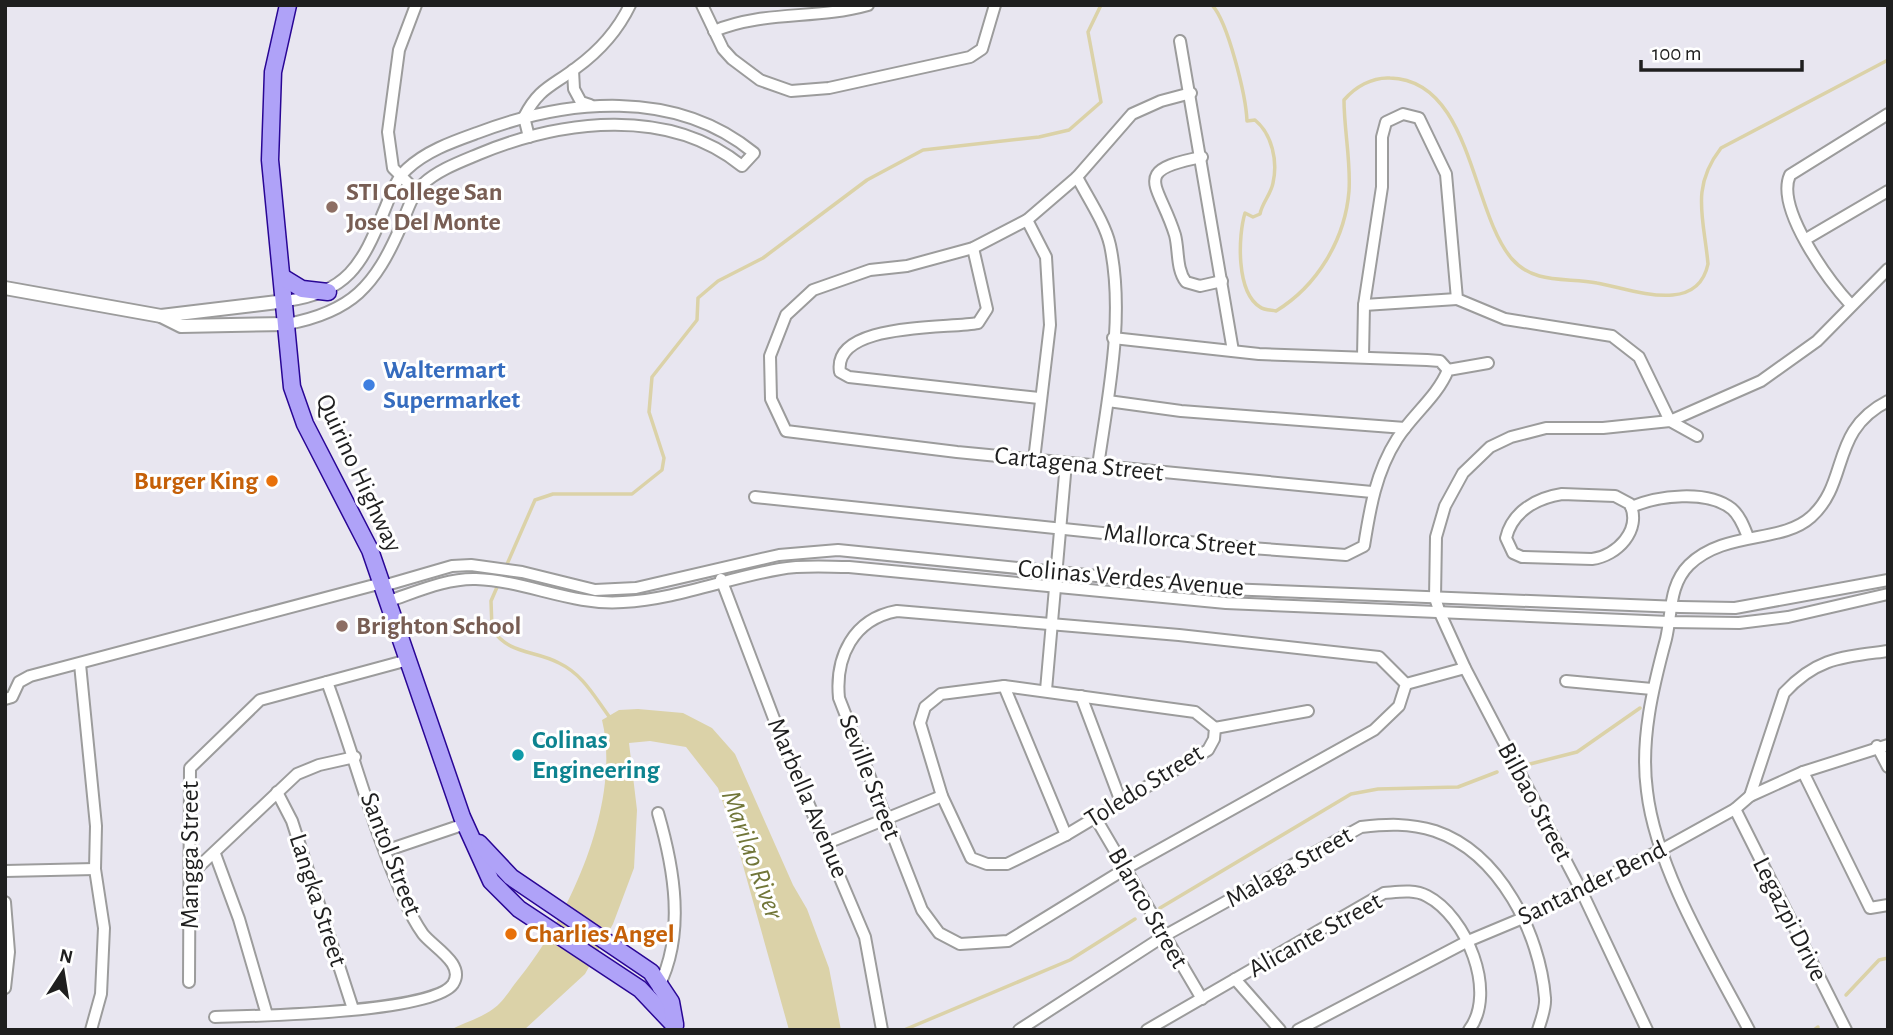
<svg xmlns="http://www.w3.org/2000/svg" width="1893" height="1035" font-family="'Alegreya Sans',sans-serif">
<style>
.water{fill:#dbd2a8}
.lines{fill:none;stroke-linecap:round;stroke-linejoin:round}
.stream{stroke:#dbd2a8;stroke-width:3.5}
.minor-casing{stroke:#9c9c9c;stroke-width:14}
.tertiary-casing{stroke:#9c9c9c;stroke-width:16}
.primary-casing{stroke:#290695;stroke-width:19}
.minor{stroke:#fff;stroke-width:10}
.tertiary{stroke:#fff;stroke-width:12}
.primary{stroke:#afa2f8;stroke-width:16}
.education-dot{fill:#8d6e63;stroke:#fff;stroke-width:2.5}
.shop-dot{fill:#3f7fe0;stroke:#fff;stroke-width:2.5}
.food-dot{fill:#e8710a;stroke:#fff;stroke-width:2.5}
.culture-dot{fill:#0f9aa8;stroke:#fff;stroke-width:2.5}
.labels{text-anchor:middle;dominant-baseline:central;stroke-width:6;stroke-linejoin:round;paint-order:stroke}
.education-label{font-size:26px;font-weight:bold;fill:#785e54;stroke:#fff;text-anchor:start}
.shop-label{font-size:26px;font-weight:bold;fill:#366cbe;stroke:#fff;text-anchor:start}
.street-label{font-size:26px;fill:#1f1f1f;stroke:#fff}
.food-label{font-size:26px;font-weight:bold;fill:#c56008;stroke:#fff;text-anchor:end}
.culture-label{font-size:26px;font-weight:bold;fill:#0d838f;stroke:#fff;text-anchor:start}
.water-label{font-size:28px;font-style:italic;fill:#717639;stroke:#fff}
</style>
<rect width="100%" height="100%" fill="#e8e6f0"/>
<path class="water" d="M 638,709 L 683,713 L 712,728 L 735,754 L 793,885 L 807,909 L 829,968 L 841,1030 L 789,1030 L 737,844 L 718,788 L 686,747 L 650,741 L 629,743 L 637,810 L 634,868 L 613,924 L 585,974 L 524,1030 L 450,1030 C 463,1023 481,1018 493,1009 C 502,1003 510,990 517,981 C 569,918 622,803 602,720 L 619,710 Z"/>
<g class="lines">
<g class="stream">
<path d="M 1212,5 C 1228,22 1246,96 1247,121 L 1255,120 C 1272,134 1278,161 1273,183 C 1271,194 1262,203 1260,214 L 1253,217 L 1245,213 C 1238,236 1236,292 1260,307 C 1264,310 1271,310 1276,311 C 1317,286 1345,240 1349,191 C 1351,161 1344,130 1344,100 C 1355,87 1372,77 1390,78 C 1472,80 1471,212 1512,259 C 1535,285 1567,277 1597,283 C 1632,289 1697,316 1708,264 C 1704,218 1690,188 1721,148 L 1888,60"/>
<path d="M 611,719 C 595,698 584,675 559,663 C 535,650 509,655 492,629 L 491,601 L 535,500 L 553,494 L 632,494 L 662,470 L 664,458 L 649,412 L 652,377 L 697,320 L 698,298 L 718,281 L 763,258 L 867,180 L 923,150 L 1039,137 L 1069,130 L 1101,102 L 1088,32 L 1101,5"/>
<polyline points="1530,764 1577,752 1640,708"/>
<polyline points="1160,908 1351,794 1378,789 1458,787 1497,772"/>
<polyline points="1846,995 1879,960 1888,958"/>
<polyline points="904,1030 1070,960 1135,919"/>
<polyline points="1814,1030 1818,1027"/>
</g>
<g class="minor-casing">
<g id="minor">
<polyline points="416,5 399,50 388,132 393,168 417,192"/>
<polyline points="702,5 723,49 732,59 760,80 791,91 829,88 970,57 982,49 995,5"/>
<path d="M 714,31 C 765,10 815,20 868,5"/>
<polyline points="1180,41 1233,351"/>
<polyline points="573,70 574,89 581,102 590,105"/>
<polyline points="1191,93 1161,101 1132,114 1077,177 1027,220 973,248 907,266 870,270 813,290 786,315 770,356 771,399 786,431 957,452 1372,492"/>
<path d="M 529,137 L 524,117 C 539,88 551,87 576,68 C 598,52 618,30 630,5"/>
<path d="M 1202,157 C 1129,171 1159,183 1175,235 C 1179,250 1176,269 1186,282 L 1200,286 L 1222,281"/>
<path d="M 1077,177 C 1088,198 1105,223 1110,245 C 1125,316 1108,396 1098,466"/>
<polyline points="1027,220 1046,257 1050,325 1034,460"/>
<polyline points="1806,239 1888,191"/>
<path d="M 973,248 L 987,309 L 978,323 C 946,329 832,322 840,372 L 849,377 L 1039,398"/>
<path d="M 286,301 C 347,293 362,265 384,211 C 390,197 395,180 407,169 C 426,151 452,142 477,133 C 566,99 675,88 754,153 L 742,166 C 668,106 561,120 479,154 C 460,162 438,170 423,184 C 411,196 407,212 401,226 C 375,286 352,312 287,324"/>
<polyline points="1364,305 1457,299"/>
<path d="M 1851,305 C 1828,280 1775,208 1790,175 L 1888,114"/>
<polyline points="1113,338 1259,354 1427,360 1440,361 1448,370"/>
<polyline points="1363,357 1364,305 1382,187 1382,137 1386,122 1403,114 1419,118 1446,174 1457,299 1505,319 1612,336 1639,357 1670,421 1761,381 1817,341 1888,269"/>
<polyline points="1108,401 1181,411 1405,428"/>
<path d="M 1562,494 L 1615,496 L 1630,504 C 1642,530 1617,556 1592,559 L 1522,557 L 1513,553 L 1506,538 C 1512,512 1536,498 1562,494 Z"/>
<path d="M 755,497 L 1237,547 L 1346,555 L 1364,546 C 1370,508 1376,472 1397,439 C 1413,414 1437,397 1448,370 L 1488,363"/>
<path d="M 1631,507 C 1657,496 1707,489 1732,509 C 1740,516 1744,527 1748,537"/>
<polyline points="721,579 787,753 865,937 882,1030"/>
<polyline points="383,586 452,566 471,565 522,572 595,590 636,588 779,555 838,550 1226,589 1680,607 1735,608 1888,580"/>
<path d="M 389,601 C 416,592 447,578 476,579 C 527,581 573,606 623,602 C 677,599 727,578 780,569 C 802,565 826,567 849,567 L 1226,603 L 1669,622 L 1739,623 L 1788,617 L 1888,594"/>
<path d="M 897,611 L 1179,635 L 1379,657 L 1406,684 L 1399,706 L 1374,730 L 1125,869 L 1008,941 L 960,944 L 939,933 L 922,910 L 839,698 C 835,657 853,619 897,611 Z"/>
<polyline points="80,664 96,826 95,869 104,928 101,994 91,1030"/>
<polyline points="1566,681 1652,689"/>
<polyline points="1406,684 1465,668"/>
<polygon points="1004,686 1195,712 1215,728 1214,739 1208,750 1066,835 1007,864 987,864 971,858 942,796 920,723 925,707 941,694"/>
<polyline points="1004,686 1066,835"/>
<polyline points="1046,690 1066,463"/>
<polyline points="1081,696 1121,802"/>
<polyline points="5,699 12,697 19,682 30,676 382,583"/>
<polyline points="1215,728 1308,711"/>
<polyline points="1877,746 1888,767"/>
<polyline points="1803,772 1870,908 1888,905"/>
<polyline points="277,792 292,821 353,1009"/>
<path d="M 1750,796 L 1784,693 C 1817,657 1844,657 1888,651"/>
<polyline points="1735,809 1846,1030"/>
<polyline points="1095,817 1202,999"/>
<polyline points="827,843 942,796"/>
<polyline points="385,851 465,824"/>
<polyline points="215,854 239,919 267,1015"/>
<polyline points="5,871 95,869"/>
<polyline points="190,875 297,774 319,765 355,757"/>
<polyline points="5,902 9,952 5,988"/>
<polyline points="1235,979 1280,1030"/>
<polyline points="189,982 190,768 260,700 408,660"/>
<path d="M 658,988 C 686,934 674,868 658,813"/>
<path d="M 215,1017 C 254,1016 433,1013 453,984 C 466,964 433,947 423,934 C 416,924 410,913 405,901 C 373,831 354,754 327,682"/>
<path d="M 1019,1030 L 1164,936 L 1361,827 C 1387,824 1409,823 1435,831 C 1500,853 1540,934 1545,998 C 1546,1008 1541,1020 1538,1030"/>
<path d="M 1147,1030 L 1384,893 C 1398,892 1414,889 1427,896 C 1466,916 1498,992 1469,1030"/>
<polyline points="1298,1030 1468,941 1523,918 1661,850 1735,809 1750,796 1803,772 1888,745"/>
<polyline points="1647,1030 1580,888 1465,668 1440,613 1435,598 1436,537 1445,506 1463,473 1490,447 1511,437 1546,428 1603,428 1670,421 1697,436"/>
<path d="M 1749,1030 C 1712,960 1656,869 1647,791 C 1640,740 1653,687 1666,639 C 1672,613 1669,585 1689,565 C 1725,530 1781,544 1811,517 C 1850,482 1829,431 1888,401"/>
</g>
</g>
<g class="tertiary-casing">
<g id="tertiary">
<polyline points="5,288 161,316 181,326 287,324"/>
<polyline points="161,316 286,301"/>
</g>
</g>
<g class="primary-casing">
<g id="primary">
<polyline points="288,5 273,72 270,160 292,387 305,424 370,550 462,817 491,881 519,909 640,989 675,1026"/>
<polyline points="284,278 302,289 328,292"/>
<polyline points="479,843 511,877 651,972 671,1002 675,1024"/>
</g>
</g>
<use href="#minor" class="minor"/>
<use href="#tertiary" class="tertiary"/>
<use href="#primary" class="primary"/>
</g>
<g class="education-dot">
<circle cx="332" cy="207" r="7"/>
<circle cx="342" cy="626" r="7"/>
</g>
<circle class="shop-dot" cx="369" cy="385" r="7"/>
<g class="food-dot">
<circle cx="272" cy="481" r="7"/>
<circle cx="511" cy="934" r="7"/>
</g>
<circle class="culture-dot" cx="518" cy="755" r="7"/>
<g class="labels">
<g class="education-label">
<text x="346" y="192">STI College San<tspan x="346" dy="30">Jose Del Monte</tspan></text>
<text x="356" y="626">Brighton School</text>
</g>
<g class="shop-label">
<text x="383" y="370">Waltermart<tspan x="383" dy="30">Supermarket</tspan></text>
</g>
<g class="street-label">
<text transform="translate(1079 464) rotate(6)">Cartagena Street</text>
<text transform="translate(359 473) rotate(65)">Quirino Highway</text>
<text transform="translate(1180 540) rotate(6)">Mallorca Street</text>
<text transform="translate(1131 578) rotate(5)">Colinas Verdes Avenue</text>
<text transform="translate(870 777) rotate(69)">Seville Street</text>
<text transform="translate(1144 786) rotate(-32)">Toledo Street</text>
<text transform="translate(808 798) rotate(67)">Marbella Avenue</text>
<text transform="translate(1535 802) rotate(62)">Bilbao Street</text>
<text transform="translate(391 854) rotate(69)">Santol Street</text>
<text transform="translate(190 855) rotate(-90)">Mangga Street</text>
<text transform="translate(1289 867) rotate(-29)">Malaga Street</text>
<text transform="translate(1592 883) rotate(-26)">Santander Bend</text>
<text transform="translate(318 900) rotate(72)">Langka Street</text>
<text transform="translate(1148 908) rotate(60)">Blanco Street</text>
<text transform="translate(1790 919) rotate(63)">Legazpi Drive</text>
<text transform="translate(1315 935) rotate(-29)">Alicante Street</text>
</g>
<g class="food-label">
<text x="258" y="481">Burger King</text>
<text x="525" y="934" text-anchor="start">Charlies Angel</text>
</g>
<g class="culture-label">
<text x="532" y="740">Colinas<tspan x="532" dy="30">Engineering</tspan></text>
</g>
<g class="water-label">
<text transform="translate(752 855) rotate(70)">Marilao River</text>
</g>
</g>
<rect width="1893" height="1035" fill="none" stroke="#1f1f1f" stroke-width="14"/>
<g transform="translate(63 972) rotate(12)" stroke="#ffffff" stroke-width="5" paint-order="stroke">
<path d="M0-5L12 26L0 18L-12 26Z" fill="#1f1f1f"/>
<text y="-10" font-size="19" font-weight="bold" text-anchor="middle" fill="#1f1f1f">N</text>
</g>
<path d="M1641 60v10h161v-10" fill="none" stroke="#1f1f1f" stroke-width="3.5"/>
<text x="1652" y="60" font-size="21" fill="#1f1f1f" stroke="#ffffff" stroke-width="5" paint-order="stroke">100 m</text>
</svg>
